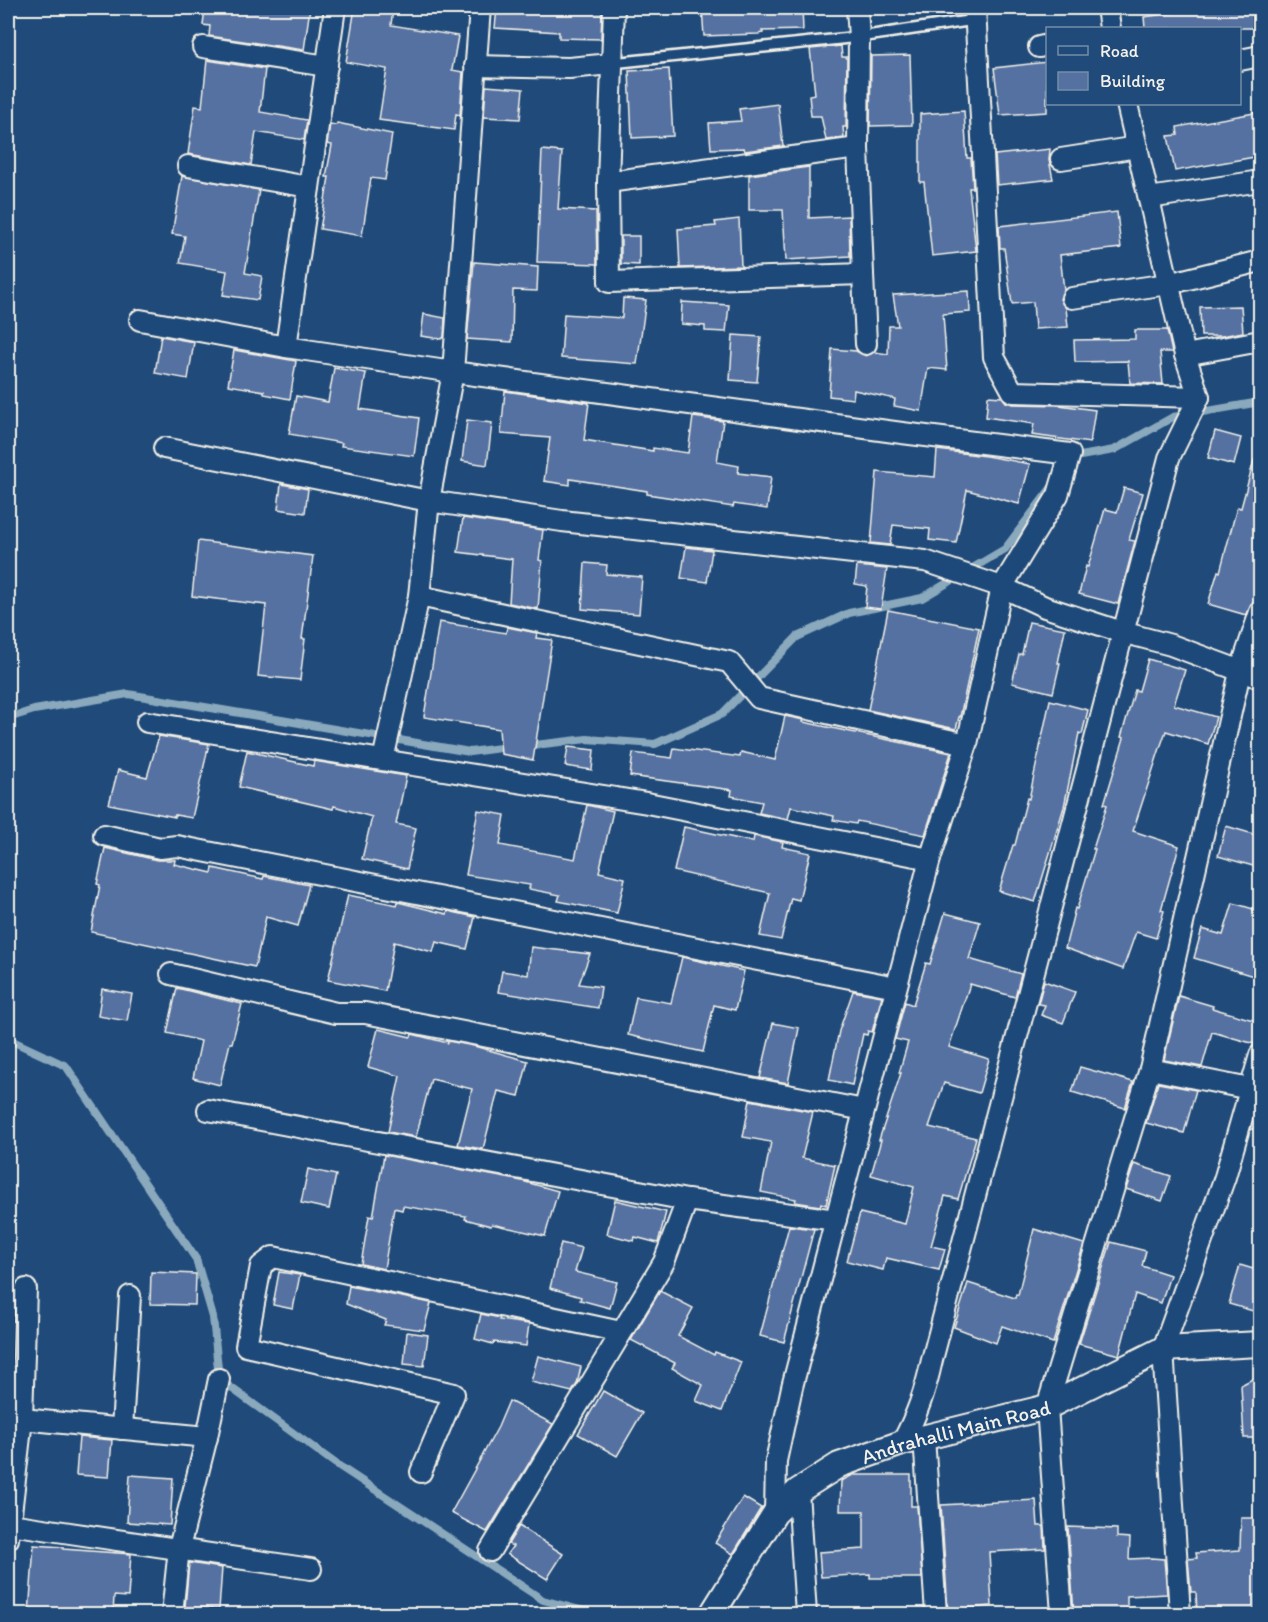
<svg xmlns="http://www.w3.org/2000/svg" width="1268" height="1622" font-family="Itim,sans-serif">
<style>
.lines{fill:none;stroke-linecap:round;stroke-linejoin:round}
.stream{stroke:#8aa9bd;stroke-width:8}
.building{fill:#5471a2;stroke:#f4f1e8;stroke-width:1.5}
.service-casing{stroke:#f4f1e8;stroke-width:14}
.minor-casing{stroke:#f4f1e8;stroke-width:24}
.tertiary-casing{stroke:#f4f1e8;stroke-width:28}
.service{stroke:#1f4a7a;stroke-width:9}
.minor{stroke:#1f4a7a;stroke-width:20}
.tertiary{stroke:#1f4a7a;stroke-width:24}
.labels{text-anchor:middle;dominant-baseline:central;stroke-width:5;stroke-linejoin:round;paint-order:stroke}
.street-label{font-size:21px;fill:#f4f1e8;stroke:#1f4a7a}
</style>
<rect width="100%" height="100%" fill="#1f4a7a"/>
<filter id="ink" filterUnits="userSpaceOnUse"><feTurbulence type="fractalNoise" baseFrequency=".0167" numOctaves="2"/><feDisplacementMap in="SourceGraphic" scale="12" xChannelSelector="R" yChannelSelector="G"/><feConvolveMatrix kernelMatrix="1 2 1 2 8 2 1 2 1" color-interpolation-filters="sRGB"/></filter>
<g filter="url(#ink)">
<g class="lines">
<g class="stream">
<polyline points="1073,459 1075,457 1114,450 1173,417 1260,402"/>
<polyline points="8,718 34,710 128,694 470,752 508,747"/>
<polyline points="526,746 587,739 655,744 722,714 797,637 849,613 922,598 1005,549 1055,483"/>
<polyline points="8,1039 66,1066 196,1259 213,1317 219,1379 336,1464 543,1600 595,1614"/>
</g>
</g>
<g class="building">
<polygon points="205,8 310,8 304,50 209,36 210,26 203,25"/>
<polygon points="355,8 393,8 391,25 458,36 452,70 463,72 460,115 456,114 454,130 379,120 387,69 346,62"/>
<polygon points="497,8 602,10 601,39 559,38 559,32 495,28"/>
<polygon points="702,8 802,8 803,30 762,31 763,33 758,34 704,36"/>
<polygon points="1206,8 1260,8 1260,28 1145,28 1144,17"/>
<polygon points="841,46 842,57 847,57 846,127 843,127 844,138 826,140 821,116 811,116 809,95 815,94 810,49"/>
<polygon points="910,55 912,125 870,126 871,56"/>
<polygon points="207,60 265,69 260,112 307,120 304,140 256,132 251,165 188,154 195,106 202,107"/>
<polygon points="1047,62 1047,112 1000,115 994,68"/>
<polygon points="669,69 673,136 632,138 629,71"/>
<polygon points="486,86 523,89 520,119 484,117"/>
<polygon points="778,104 783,146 745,151 744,148 711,149 709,123 741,121 739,109"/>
<polygon points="964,111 967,158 971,158 973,188 969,188 976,251 932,256 924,182 920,182 920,114"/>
<polygon points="1260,112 1260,156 1175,171 1168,136 1178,135 1177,127"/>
<polygon points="337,123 392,134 385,180 371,178 362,236 320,229 329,177 326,177 332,145 327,144 330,124 336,125"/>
<polygon points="1050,149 1049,160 1053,179 997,185 995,155"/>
<polygon points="542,150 562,152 558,209 596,211 597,264 537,262"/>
<polygon points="809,167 809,218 849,216 850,256 786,260 783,210 749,210 749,175"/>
<polygon points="182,176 259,190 245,273 262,276 258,300 223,295 227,271 180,263 185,236 172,234"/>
<polygon points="1117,212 1121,248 1060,255 1064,290 1060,299 1066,308 1068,327 1035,329 1033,302 1012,304 1004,248 1000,248 999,226"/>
<polygon points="739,219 741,266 680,268 678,229 716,226 715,222"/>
<polygon points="621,236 639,236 639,265 621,264"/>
<polygon points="474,262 538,267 537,291 513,290 512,342 467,339"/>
<polygon points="969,291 970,312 943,314 947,370 928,368 921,411 894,406 895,399 854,390 853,399 829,396 832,349 856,351 866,356 874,352 888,354 889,326 898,326 893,295"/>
<polygon points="623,298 646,300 637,364 561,358 564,314 622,318"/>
<polygon points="682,302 729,305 726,332 705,331 705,326 681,324"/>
<polygon points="1241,306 1243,332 1222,336 1201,336 1200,307"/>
<polygon points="424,314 445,318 444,337 441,339 421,336"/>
<polygon points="1135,330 1167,330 1172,352 1160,352 1163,384 1130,383 1128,361 1075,362 1074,340 1135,339"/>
<polygon points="733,335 761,337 757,382 730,380"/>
<polygon points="161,336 194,342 188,379 155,373"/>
<polygon points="234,350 296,361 290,399 264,394 264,391 228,385"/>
<polygon points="334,368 366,373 360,409 419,418 414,456 341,446 342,443 289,434 296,396 328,402"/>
<polygon points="505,391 589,403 584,440 653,451 653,448 688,453 693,417 723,421 717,462 739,466 738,473 771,477 767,509 734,504 733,507 647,494 647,491 570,479 570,485 544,481 550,438 501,434"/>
<polygon points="988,396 1002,397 1006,402 1013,404 1059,405 1095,410 1090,443 1032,435 1034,424 986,417"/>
<polygon points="467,420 492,423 487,465 462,461"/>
<polygon points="1215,431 1241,438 1234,465 1208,458"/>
<polygon points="937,450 986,456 1030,464 1019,504 967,490 956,543 929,540 930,529 893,525 890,545 871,543 877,472 935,477"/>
<polygon points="1254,460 1260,461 1260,586 1256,601 1252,603 1246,615 1208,604 1218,571 1220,572 1237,507 1241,508"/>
<polygon points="281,484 308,489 305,513 278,509"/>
<polygon points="1124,488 1143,493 1129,540 1135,541 1118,604 1079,594 1086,566 1088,567 1105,509 1117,512"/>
<polygon points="463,518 543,530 539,560 542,561 538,609 509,603 512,559 458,552"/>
<polygon points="198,541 313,556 302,639 305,639 300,680 258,676 266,605 192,596"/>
<polygon points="686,547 712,550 707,582 681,578"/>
<polygon points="585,563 607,565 606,574 642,577 639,614 582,609"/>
<polygon points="857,566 887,569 881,609 865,607 867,586 855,584"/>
<polygon points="888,610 979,628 960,717 959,717 956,729 868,710"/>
<polygon points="439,622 506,633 507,627 537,633 536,638 552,640 533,760 501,754 499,729 424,717"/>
<polygon points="1029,622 1065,629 1058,663 1060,663 1053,693 1012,683 1019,654 1022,654"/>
<polygon points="1148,659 1185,670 1174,705 1216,717 1208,744 1166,731 1160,748 1133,831 1179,846 1161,910 1164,911 1156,938 1136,932 1123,969 1065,948 1075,908 1077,909 1095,849 1093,849 1107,805 1104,804 1124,738 1121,737 1135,690 1139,691"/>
<polygon points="1050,700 1088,710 1082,734 1079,733 1064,807 1035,902 999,891 1013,845 1015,845 1027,798 1029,799"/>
<polygon points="785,716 804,720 803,722 951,753 925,835 857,821 856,824 833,820 834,816 791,807 788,819 759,813 762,802 731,796 732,790 630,776 633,753 672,758 674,748 740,757 741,752 775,760"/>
<polygon points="159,736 209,744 192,818 175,815 175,817 109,804 118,770 147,777"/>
<polygon points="568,747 594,750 592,770 565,766"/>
<polygon points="247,751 313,766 314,761 406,776 396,824 416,828 407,869 362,859 372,817 334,806 333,809 239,787"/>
<polygon points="587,805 613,811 599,872 625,878 617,913 558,901 560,895 529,889 530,885 466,875 478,810 505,815 500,845 575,859"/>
<polygon points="1226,826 1260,836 1260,868 1218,856"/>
<polygon points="684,827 753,842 754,836 783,842 782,847 810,853 799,900 791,898 781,940 760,936 770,893 674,871"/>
<polygon points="105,848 157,860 175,860 174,864 212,873 213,868 263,879 264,876 309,885 298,926 266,917 255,967 91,932 100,885 97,884"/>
<polygon points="348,895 397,905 398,902 447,914 448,911 475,917 467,949 436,942 433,952 394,942 385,991 328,980"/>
<polygon points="1233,903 1260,911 1260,978 1194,958 1202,929 1223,935"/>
<polygon points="945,913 980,922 969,959 1021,974 1015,997 970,984 949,1047 989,1059 979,1093 944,1083 929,1127 976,1138 958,1199 945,1196 931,1246 945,1249 939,1270 886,1258 883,1270 847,1261 860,1213 905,1224 914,1187 871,1175 881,1140 879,1140 901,1073 899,1073 908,1042 895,1039 905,1002 913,1005 926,963 930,964"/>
<polygon points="531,947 590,954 579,984 601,987 598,1008 498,992 502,971 528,975"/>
<polygon points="682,957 744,971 735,1010 714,1005 703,1052 628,1035 636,997 671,1003"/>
<polygon points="1044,981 1075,992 1063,1023 1041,1015 1045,1005 1038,1004"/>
<polygon points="177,988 242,1004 232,1043 230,1043 220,1085 193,1078 201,1041 167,1033"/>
<polygon points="102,989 132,994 127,1021 98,1016"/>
<polygon points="853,991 882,996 872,1032 868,1031 867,1035 863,1034 852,1085 829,1080 839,1031"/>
<polygon points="1179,996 1213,1006 1212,1008 1260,1022 1255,1044 1212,1032 1202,1067 1164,1060"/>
<polygon points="773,1023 799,1028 788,1083 760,1078"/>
<polygon points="378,1029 411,1037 412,1034 448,1043 448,1041 474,1046 528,1061 519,1096 498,1091 483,1149 458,1145 472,1089 431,1079 416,1137 388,1132 400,1076 368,1067"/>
<polygon points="1080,1067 1133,1082 1125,1108 1072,1092"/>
<polygon points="1158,1083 1196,1090 1184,1133 1146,1123"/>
<polygon points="750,1100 813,1112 802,1158 835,1165 826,1205 821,1203 820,1206 795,1202 796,1199 761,1192 771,1142 743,1137"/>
<polygon points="384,1155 522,1181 558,1191 545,1236 492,1224 491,1226 465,1219 466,1216 403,1206 402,1210 394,1208 384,1269 361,1264 369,1216 373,1217"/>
<polygon points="1134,1164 1171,1176 1162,1201 1126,1189"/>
<polygon points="308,1169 336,1175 329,1209 301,1203"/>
<polygon points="615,1200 666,1212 658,1243 635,1237 634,1241 607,1234"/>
<polygon points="789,1226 814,1229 784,1342 760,1336"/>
<polygon points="1034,1229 1084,1244 1053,1343 1002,1326 996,1343 954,1327 968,1283 1015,1298 1016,1294 1018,1295"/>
<polygon points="1111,1242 1146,1251 1142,1266 1170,1275 1161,1303 1135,1294 1119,1355 1079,1344"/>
<polygon points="561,1243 582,1248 575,1272 617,1282 610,1308 580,1300 581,1297 550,1288"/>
<polygon points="1240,1265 1260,1271 1260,1313 1229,1304"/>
<polygon points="151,1272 196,1274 195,1305 150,1304"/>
<polygon points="279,1272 300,1275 293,1309 273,1305"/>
<polygon points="349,1286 431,1303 424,1330 384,1325 386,1320 346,1304"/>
<polygon points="660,1291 693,1308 678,1336 714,1355 715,1352 741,1362 722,1411 696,1401 703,1385 672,1368 675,1363 631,1340"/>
<polygon points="481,1314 500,1318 499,1320 529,1324 526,1346 494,1342 493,1344 475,1339"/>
<polygon points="407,1332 428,1335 424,1366 404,1364"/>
<polygon points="538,1356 581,1367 577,1384 572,1392 531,1382"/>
<polygon points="1260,1375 1260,1438 1244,1438 1241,1385"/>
<polygon points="603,1391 642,1413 617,1456 578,1434"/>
<polygon points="509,1401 553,1424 487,1532 451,1513 498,1427"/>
<polygon points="79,1437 112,1440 109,1477 76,1475"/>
<polygon points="130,1475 173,1478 170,1525 127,1522"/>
<polygon points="853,1475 911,1475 911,1506 917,1506 922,1578 870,1578 870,1574 821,1577 819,1552 864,1549 864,1511 840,1511 841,1481"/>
<polygon points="743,1497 761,1508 733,1554 715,1543"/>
<polygon points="1036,1500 1038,1526 1044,1526 1045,1549 989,1552 992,1606 948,1610 941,1505"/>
<polygon points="1241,1518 1260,1518 1260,1614 1197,1614 1196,1592 1191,1592 1188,1559 1197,1558 1196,1553 1240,1550"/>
<polygon points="519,1526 563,1554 547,1579 507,1554 513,1546 508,1544"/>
<polygon points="1068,1527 1117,1529 1117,1537 1130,1538 1129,1559 1151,1558 1164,1559 1167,1594 1127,1596 1127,1614 1074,1614"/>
<polygon points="34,1545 63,1547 63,1549 131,1554 128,1597 114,1596 113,1614 29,1614"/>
<polygon points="189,1563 222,1568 219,1609 185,1607"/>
</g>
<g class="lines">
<g class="service-casing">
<polyline id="service" points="612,63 859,37 975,20"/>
</g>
<g class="minor-casing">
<g id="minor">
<polyline points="480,8 453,372 902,433 1070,454 1058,495 1002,587 967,744 930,859 792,1387 776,1461 775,1513"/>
<polyline points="614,8 608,182 609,282 863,274 858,148 859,37 857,8"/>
<polyline points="975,8 994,357 1013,392 1199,397"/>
<polyline points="1107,8 1110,28"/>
<polyline points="203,47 327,66"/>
<polyline points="1039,47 1048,45"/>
<polyline points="1240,60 1260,56"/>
<polyline points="475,66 569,68 611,64"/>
<polyline points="1061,159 1137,147"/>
<polyline points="188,166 309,187"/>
<polyline points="608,182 858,148"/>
<polyline points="1149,198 1260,181"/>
<polyline points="863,274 866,344"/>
<polyline points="1072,298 1168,284 1260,261"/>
<polyline points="140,320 286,347 453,372 429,501 164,448"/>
<polyline points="286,347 335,8"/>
<polyline points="1185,355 1260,341"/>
<polyline points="419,596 729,662 759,698 967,744"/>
<polyline points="147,722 647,803 930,859"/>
<polyline points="383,760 419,596 429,501 562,521 925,561 1002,587 1045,607 1122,632 1171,645 1260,678"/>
<polyline points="104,835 160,848 177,846 896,987"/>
<polyline points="171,974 336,1013 365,1013 864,1110"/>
<polyline points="1150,1069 1260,1091"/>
<polyline points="208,1110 687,1200 836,1220"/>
<polyline points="22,1419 207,1437"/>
<polyline points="122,1429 130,1296"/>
<polyline points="924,1437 936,1614"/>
<path d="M 902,1443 C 917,1415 925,1392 932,1360 L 1169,458 L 1199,397 L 1185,355 L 1127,104"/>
<polyline points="421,1472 454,1394 246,1346 261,1266 273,1257 621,1332"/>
<polyline points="798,1491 806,1614"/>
<polyline points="10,1524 311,1569"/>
<polyline points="8,1539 22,1419 26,1289"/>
<polyline points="490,1551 664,1262 687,1200"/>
<polyline points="172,1614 179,1548 207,1437 219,1379"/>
<polyline points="1062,1614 1047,1407 1150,1069 1240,672 1260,612"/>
<polyline points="1180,1614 1163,1349 1225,1177 1260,1055"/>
</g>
</g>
<g class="tertiary-casing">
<g id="tertiary">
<path id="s1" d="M 712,1614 L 775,1513 L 798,1491 L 839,1465 L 902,1443 L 1047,1407 L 1163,1349 L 1260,1344"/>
</g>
</g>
<use href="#service" class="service"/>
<use href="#minor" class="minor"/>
<use href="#tertiary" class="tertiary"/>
</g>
</g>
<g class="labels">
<g class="street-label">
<text stroke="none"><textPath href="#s1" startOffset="321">Andrahalli Main Road</textPath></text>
</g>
</g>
<rect width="1268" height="1622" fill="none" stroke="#1f4a7a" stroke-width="30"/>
<rect x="15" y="15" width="1238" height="1592" fill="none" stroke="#f4f1e8" stroke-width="2" filter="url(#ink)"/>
<rect x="1046" y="27" width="195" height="78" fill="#1f4a7a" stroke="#748da6" stroke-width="1.5"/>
<rect x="1058" y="46" width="30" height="9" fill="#1f4a7a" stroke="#748da6" stroke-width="1.5"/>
<text x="1100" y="57" font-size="18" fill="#f4f1e8">Road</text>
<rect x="1058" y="72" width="30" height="18" fill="#5471a2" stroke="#748da6" stroke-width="1.5"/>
<text x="1100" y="87" font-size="18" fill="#f4f1e8">Building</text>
</svg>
